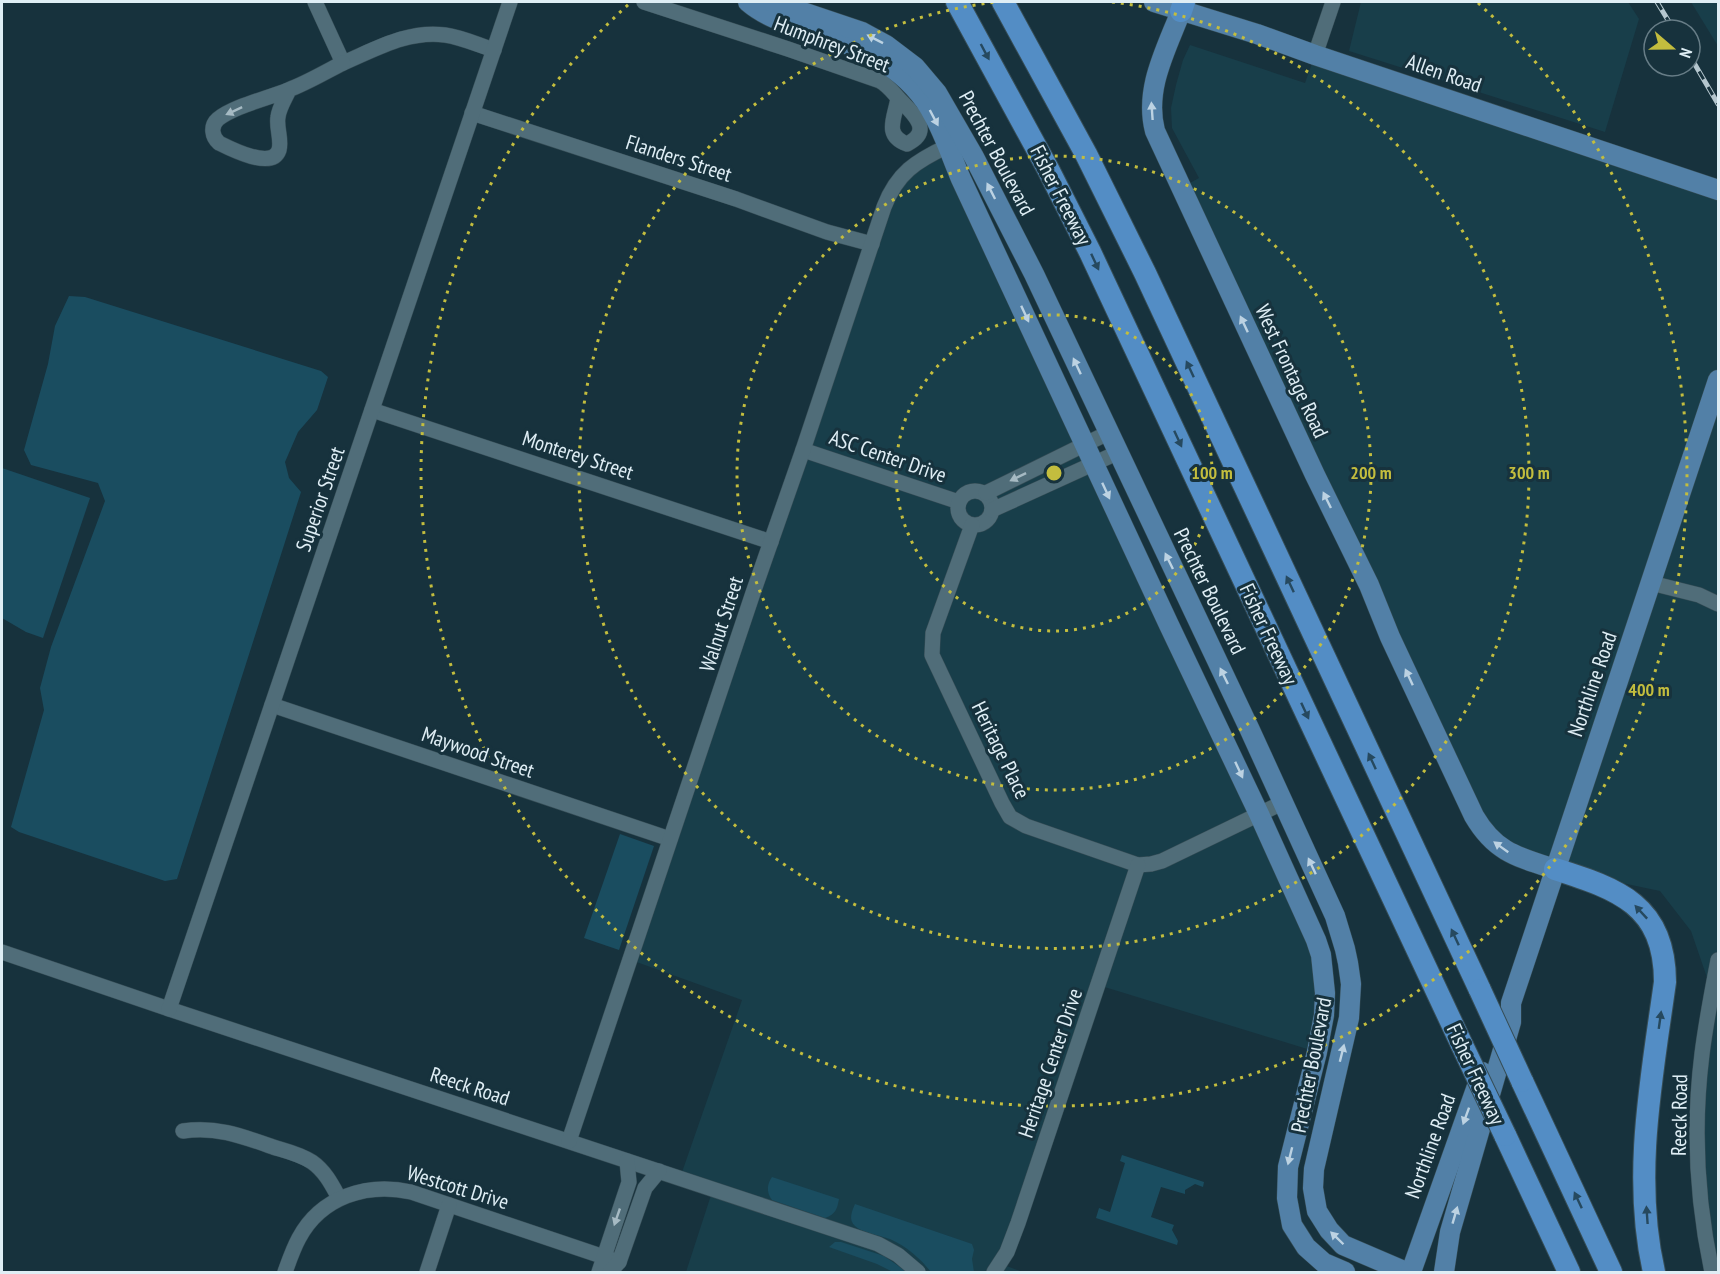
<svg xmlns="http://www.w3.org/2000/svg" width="1720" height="1274" font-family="'PT Sans Narrow',sans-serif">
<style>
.built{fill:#183e4a}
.green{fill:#1a4d60}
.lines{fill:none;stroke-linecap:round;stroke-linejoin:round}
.minor-casing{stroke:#364d56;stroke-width:16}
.major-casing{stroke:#364d56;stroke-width:21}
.highway-casing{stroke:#364d56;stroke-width:24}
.minor{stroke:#506d79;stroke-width:15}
.major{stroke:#5280a7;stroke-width:20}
.highway{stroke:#538dc5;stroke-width:22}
.rail-casing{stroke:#b4c6ce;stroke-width:5}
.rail{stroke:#17323d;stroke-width:3;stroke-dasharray:9;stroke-linecap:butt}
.highway-bridge-casing{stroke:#364d56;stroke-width:24;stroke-linecap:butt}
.highway-bridge{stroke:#538dc5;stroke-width:22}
.oneway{fill:#bcd2e2}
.oneway2{fill:#26495f}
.oneway3{fill:#a6bac3}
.ring{fill:none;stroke:#c3bd3e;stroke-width:3;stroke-dasharray:3 6}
.labels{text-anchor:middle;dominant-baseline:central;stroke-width:6;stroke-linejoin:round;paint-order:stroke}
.street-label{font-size:21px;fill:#dfeef5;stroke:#17323d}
.centre{fill:#c3bd3e;stroke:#17323d;stroke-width:3}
.ring-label{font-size:18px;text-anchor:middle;font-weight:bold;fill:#c3bd3e;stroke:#17323d;stroke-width:6;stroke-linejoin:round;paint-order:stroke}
</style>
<rect width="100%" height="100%" fill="#17323d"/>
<g class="built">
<polygon points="1361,2 1628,2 1639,19 1605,132 1349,51"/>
<polygon points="1691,2 1718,2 1718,46"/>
<polygon points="1190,45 1305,83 1315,55 1718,190 1718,1272 1698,1160 1712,992 1691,931 1660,891 1555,869 1499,847 1181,188 1199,178 1172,128 1171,108 1176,85 1183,60"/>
<polygon points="948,146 1316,940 1317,1052 1098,985 1001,1264 1023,1272 686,1272 713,1189 680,1178 742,1000 631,960 890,192"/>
</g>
<g class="green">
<polygon points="69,296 85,297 321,371 328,377 317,410 298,432 285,462 289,478 301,492 177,879 165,881 19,832 11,827 44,710 40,688 51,647 105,501 98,483 31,465 24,450 48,364 55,326"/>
<polygon points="2,468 90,498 43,638 26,632 2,618"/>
<polygon points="620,834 654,846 619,950 584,938"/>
<polygon points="1122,1155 1204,1182 1203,1187 1195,1184 1185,1190 1185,1194 1161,1187 1151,1217 1174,1225 1172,1230 1178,1241 1177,1245 1096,1218 1099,1208 1110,1212 1125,1163 1120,1161"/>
<path d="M 772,1177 L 839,1199 C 837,1209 836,1214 825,1218 L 772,1200 C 766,1192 767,1184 772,1177 Z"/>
<path d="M 855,1204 L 972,1244 L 974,1250 L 972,1259 L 974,1272 L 931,1272 C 921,1259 906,1246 890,1239 C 881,1236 861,1232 855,1226 C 848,1220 852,1211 855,1204 Z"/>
<polygon points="835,1242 841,1242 884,1256 907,1272 893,1272 877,1264 829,1247"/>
</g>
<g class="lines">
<g class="minor-casing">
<g id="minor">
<path d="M 315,2 L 343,63 C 376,49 408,30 445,35 C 461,37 478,45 494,50"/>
<path d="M 644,2 L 788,49 L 880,81 C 889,86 894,94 901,101 C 914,114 933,131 907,144 C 883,135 895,118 898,98"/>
<polyline points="1315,55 1333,2"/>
<path d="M 289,90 C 285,99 279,108 278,117 C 276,127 282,140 279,150 C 272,170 231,149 219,143 C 212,137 210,126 218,119 C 234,106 269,98 288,90 C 307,83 325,72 343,63"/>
<polyline points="472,113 736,199 827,232 872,244"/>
<polyline points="372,410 771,542"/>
<polyline points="803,450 959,502"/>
<circle cx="975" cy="508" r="17"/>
<polyline points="986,493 1108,433"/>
<polyline points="992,510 1117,453"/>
<polyline points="972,525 933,633 932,655 1002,803 1010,817 1026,826 1138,865 1151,864 1162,861 1282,803"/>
<polyline points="1651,583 1699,595 1718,604"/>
<polyline points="272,705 670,839"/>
<polyline points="2,952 169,1009 878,1244 898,1255 918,1272"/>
<polyline points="169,1009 510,2"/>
<path d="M 183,1131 C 216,1126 242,1136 273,1147 C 286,1151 300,1154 312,1162 C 325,1171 332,1185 339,1198"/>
<path d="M 569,1141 L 753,593 L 803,450 L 884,207 C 897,173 916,161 948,146"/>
<path d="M 285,1272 C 289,1261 293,1249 299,1238 C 321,1197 367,1182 411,1192 L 619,1262"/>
<polyline points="427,1272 449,1205"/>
<polyline points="599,1272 629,1182 627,1161"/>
<polyline points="610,1272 619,1262 645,1188 659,1171"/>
<polyline points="994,1272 1007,1252 1018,1223 1138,865"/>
<path d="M 1712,1272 C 1697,1202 1693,1126 1702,1054 C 1706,1022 1712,991 1718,960"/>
</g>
</g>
<g class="major-casing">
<g id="major">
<path d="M 748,2 C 769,20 796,26 822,35 C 867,50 911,71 934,116 C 945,136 952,158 961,179 L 1169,625 L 1259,814 L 1316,940 L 1321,955 L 1325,993 L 1324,1015 L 1317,1052 L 1288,1167 L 1287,1198 L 1292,1225 L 1306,1247 L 1324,1263 L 1345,1272"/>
<polyline points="773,2 862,32 886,45 915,67 937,93 974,157 1034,274 1249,728 1335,916 1345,949 1348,963 1351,984 1349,1018 1314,1169 1313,1188 1317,1211 1329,1230 1343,1245 1406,1272"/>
<polyline points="1154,2 1257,34 1315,55 1718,190"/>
<path d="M 1181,11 C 1166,50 1144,89 1155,131 L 1315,475 L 1369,585 L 1390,637 L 1474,816 C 1495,852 1517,857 1555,869"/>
<polyline points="1411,1272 1482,1072"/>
<polyline points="1444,1272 1450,1232 1511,1022 1511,1003 1521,973 1718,380"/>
</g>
</g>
<g class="highway-casing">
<g id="highway">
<polyline points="957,2 1048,169 1090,252 1462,1045"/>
<polyline points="1003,2 1086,154 1145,273 1480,990"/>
<polyline points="1181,11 1184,2"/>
<path d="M 1555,869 C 1618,889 1665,905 1665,982 C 1652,1076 1632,1177 1654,1272"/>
<polyline points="1522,1081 1611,1272"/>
<polyline points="1505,1135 1569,1272"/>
</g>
</g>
<use href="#minor" class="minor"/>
<use href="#major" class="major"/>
<use href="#highway" class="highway"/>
<g class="rail-casing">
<g id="rail">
<polyline points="1657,2 1674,30"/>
<polyline points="1690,56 1718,104"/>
</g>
</g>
<use href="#rail" class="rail"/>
<g class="highway-bridge-casing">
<g id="highway-bridge">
<polyline points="1480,990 1522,1081"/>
<polyline points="1462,1045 1505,1135"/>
</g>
</g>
<use href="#highway-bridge" class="highway-bridge"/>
</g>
<defs><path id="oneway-solid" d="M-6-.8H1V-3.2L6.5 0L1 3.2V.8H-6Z" transform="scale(1.5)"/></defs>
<g class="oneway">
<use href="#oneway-solid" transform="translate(875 39) rotate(-153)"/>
<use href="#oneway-solid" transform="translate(1152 111) rotate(-94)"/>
<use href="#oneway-solid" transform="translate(934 118) rotate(62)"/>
<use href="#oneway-solid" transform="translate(991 191) rotate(-117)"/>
<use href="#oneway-solid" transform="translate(1025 314) rotate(65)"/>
<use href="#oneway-solid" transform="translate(1244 324) rotate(-115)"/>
<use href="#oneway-solid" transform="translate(1077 366) rotate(-115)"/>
<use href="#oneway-solid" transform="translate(1106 491) rotate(65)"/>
<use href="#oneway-solid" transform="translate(1327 500) rotate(-116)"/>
<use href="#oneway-solid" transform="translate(1169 561) rotate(-116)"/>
<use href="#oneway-solid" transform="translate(1224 676) rotate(-116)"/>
<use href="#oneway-solid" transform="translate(1409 677) rotate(-115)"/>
<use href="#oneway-solid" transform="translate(1239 770) rotate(65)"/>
<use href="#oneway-solid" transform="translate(1501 847) rotate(-144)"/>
<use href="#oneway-solid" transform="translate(1312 866) rotate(-115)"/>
<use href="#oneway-solid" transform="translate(1342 1053) rotate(-76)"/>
<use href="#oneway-solid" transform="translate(1466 1116) rotate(110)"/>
<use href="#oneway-solid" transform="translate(1290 1156) rotate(104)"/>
<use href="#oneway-solid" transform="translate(1455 1215) rotate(-74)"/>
<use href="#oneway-solid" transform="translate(1337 1238) rotate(-136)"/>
</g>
<g class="oneway2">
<use href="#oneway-solid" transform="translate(985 52) rotate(62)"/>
<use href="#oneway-solid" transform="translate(1095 262) rotate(65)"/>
<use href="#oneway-solid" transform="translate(1190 369) rotate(-115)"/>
<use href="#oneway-solid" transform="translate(1178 439) rotate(65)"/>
<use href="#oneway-solid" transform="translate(1290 584) rotate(-115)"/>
<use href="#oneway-solid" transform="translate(1305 711) rotate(65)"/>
<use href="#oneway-solid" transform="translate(1372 761) rotate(-115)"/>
<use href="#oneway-solid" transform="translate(1641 912) rotate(-133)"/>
<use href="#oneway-solid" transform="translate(1455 937) rotate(-115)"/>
<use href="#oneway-solid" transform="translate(1660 1020) rotate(-82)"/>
<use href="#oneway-solid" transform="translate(1578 1200) rotate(-115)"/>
<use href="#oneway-solid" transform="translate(1647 1215) rotate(-94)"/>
</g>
<g class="oneway3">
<use href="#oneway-solid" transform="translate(234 111) rotate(155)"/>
<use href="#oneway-solid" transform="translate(1018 477) rotate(154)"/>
<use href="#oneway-solid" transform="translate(617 1217) rotate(109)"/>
</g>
<g class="ring">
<circle cx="1054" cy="473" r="158"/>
<circle cx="1054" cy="473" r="317"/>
<path d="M1112 2A475 475 0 1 1 996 2"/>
<path d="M1478 3A633 633 0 1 1 630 3"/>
</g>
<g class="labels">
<g class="street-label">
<text transform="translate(832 44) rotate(21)">Humphrey Street</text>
<text transform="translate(1444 73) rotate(19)">Allen Road</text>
<text transform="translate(997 153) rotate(62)">Prechter Boulevard</text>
<text transform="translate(679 158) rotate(18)">Flanders Street</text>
<text transform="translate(1061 195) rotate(63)">Fisher Freeway</text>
<text transform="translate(1292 371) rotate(65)">West Frontage Road</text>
<text transform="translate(578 455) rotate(18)">Monterey Street</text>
<text transform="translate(888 456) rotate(19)">ASC Center Drive</text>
<text transform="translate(320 499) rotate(-71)">Superior Street</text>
<text transform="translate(1210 591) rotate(64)">Prechter Boulevard</text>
<text transform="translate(721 624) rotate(-72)">Walnut Street</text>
<text transform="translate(1269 634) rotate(65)">Fisher Freeway</text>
<text transform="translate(1592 684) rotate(-71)">Northline Road</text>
<text transform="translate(1001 750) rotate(64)">Heritage Place</text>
<text transform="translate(478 752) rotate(19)">Maywood Street</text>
<text transform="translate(1050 1063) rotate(-71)">Heritage Center Drive</text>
<text transform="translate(1311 1065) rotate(-79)">Prechter Boulevard</text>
<text transform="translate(1476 1074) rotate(65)">Fisher Freeway</text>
<text transform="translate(470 1086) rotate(18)">Reeck Road</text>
<text transform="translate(1679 1115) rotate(-89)">Reeck Road</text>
<text transform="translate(1430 1146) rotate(-70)">Northline Road</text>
<text transform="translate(458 1187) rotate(17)">Westcott Drive</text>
</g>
</g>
<circle cx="1054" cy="473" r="9" class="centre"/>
<g class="ring-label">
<text x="1212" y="479">100 m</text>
<text x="1371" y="479">200 m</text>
<text x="1529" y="479">300 m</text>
<text x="1649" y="696">400 m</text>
</g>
<rect width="1720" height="1274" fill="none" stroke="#dfeef5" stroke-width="6"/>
<g transform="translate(1672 48) rotate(110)"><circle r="28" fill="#17323d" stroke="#677d87" stroke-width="1.5"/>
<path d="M0-4.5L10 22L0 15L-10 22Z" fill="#c3bd3e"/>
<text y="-9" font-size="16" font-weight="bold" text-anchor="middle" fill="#dfeef5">N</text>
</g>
</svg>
